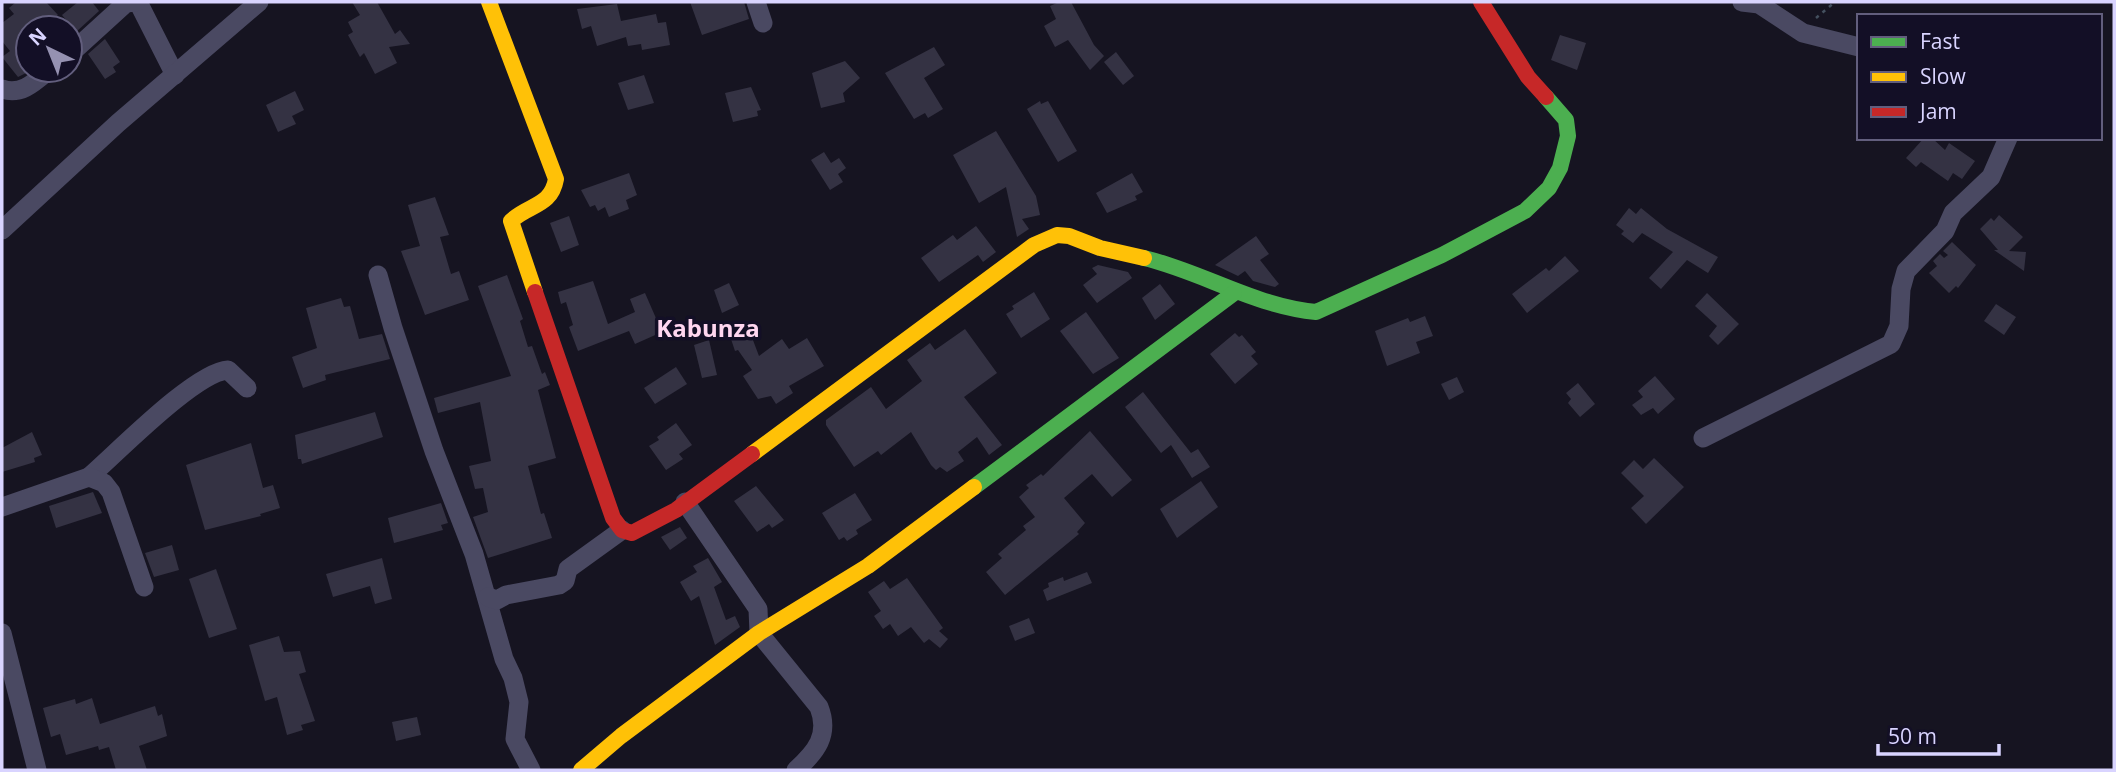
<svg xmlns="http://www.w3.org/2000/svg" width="2116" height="772" font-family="'Open Sans',sans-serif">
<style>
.building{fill:#343243}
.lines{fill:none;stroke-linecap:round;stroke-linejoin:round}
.path{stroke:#44505f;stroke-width:2.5;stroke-dasharray:3.5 5;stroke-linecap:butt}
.street{stroke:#4a4962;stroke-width:19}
.fast{stroke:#4caf50;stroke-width:16}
.slow{stroke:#ffc107;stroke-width:16}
.jam{stroke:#c62828;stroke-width:16}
.labels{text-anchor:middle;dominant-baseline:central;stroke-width:7;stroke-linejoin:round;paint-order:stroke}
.quarter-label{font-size:24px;font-weight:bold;fill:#ffd6f0;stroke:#130f26}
</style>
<rect width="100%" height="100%" fill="#161421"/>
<g class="building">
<polygon points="16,2 46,2 58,15 44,27 40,22 19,35 28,46 28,72 18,77 2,57 10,51 2,41 2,23 14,14 9,8"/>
<polygon points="78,2 92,2 99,11 76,32 62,15"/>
<polygon points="352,2 377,2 395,34 400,30 410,44 389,47 397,63 375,74 364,53 360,57 348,35 353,32 348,22 360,15"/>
<polygon points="690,2 744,2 749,19 702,35"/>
<polygon points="1059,2 1071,2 1094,45 1104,56 1090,70 1068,40 1055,47 1044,26 1056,19 1050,6"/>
<polygon points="617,4 621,21 656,14 658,23 666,22 670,45 642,50 641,44 628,46 626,37 597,46 591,26 582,29 577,9"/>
<polygon points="1560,35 1586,43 1577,70 1551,60"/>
<polygon points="105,39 120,62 113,67 116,72 105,79 88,54"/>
<polygon points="934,47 945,65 924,78 943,109 928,118 925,113 914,119 885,73"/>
<polygon points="1116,52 1134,76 1123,85 1104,62"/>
<polygon points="845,61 860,78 843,93 845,102 821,108 812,73"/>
<polygon points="644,75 654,103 628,110 618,83"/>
<polygon points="751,87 761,110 757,111 758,116 733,122 725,93"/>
<polygon points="295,91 304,110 292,116 296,124 278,132 266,105"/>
<polygon points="1040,101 1041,104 1048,101 1077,151 1058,162 1027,109"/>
<polygon points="996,131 1036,196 1040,215 1022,219 1029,229 1017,237 1006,187 979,203 953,155"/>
<polygon points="1924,138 1932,138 1945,150 1949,143 1975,161 1962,179 1953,173 1948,181 1921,162 1916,167 1906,158"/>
<polygon points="824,152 831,163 839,158 846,168 838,174 843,182 830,190 811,160"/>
<polygon points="629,173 637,195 626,200 629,209 609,217 605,207 598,211 595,205 590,207 581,190"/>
<polygon points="1132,173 1143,192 1135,196 1137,200 1107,213 1096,193"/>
<polygon points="435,197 449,235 440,237 451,274 459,271 469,300 425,315 401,251 420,246 408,205"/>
<polygon points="1629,208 1636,214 1641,208 1667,229 1718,257 1708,273 1687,260 1661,289 1649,278 1673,252 1642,233 1633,243 1621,234 1624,231 1616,225"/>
<polygon points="1999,215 2023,237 2009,251 2026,252 2024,271 1994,250 1998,250 1980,229 1991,218 1994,221"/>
<polygon points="569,216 579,245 561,252 550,223"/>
<polygon points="976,226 996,252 983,262 978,255 939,282 921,258 953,235 957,240"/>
<polygon points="1256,236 1269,254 1260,260 1279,284 1275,287 1253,281 1245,271 1238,276 1215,265"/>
<polygon points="1952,242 1976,265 1958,288 1956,286 1949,293 1929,273 1937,266 1933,261 1940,254 1944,258 1948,255 1943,251"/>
<polygon points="1565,256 1579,271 1527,313 1512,294 1546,268 1549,271"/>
<polygon points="1098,265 1128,272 1132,278 1097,303 1083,285 1097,274 1092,268"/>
<polygon points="507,275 523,319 520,321 528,347 532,346 542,374 545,372 550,385 538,390 556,458 528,466 541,514 544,513 552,538 488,558 473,517 488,512 483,488 475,489 469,466 491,461 480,402 438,413 434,398 511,376 478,286"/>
<polygon points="593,281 608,324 635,312 630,299 645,293 662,332 635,344 629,331 578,351 569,327 573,325 566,302 561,304 558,292"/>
<polygon points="729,283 739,305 722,313 714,290"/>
<polygon points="1160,284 1175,304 1155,320 1142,298"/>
<polygon points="1034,292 1050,319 1021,338 1006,314 1014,309 1012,306"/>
<polygon points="1707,293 1739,324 1718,345 1709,336 1717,326 1695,306"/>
<polygon points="341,298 344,307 350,306 359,339 382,334 390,359 325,375 326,380 303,388 292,357 317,348 306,308"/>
<polygon points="1996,304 2016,317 2004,335 1984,321"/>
<polygon points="1086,312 1119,358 1093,374 1060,331"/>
<polygon points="1425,316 1433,336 1416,342 1420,353 1387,366 1375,331 1408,318 1410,322"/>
<polygon points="748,327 759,356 782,339 789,349 807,338 824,366 789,386 793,393 776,404 771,396 758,399 743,376 752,370 738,350 735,351 729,333"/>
<polygon points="965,329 997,373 964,397 1002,445 989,455 977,437 958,452 964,461 947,472 940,467 936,470 931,465 911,432 881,455 878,451 854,467 826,425 826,420 871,387 886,409 922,381 907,360 930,343 935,350"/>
<polygon points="1235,333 1239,337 1242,335 1256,352 1251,356 1258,364 1235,384 1210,354"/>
<polygon points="709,340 717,375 702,378 694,345"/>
<polygon points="676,367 687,384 655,404 644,388"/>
<polygon points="1655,376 1675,399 1658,414 1653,408 1641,415 1632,405 1643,397 1638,391"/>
<polygon points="1457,377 1464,392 1449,400 1441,384"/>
<polygon points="1578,383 1595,404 1580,417 1568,403 1571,399 1566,393"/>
<polygon points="1143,392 1191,453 1198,449 1210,467 1192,478 1171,445 1161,453 1125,407"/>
<polygon points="375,412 383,437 302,464 301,459 298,459 295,435"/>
<polygon points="676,423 692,445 679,454 683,459 666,470 649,446 659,440 657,437"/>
<polygon points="1090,431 1132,480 1112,497 1092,474 1064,498 1085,523 1077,532 1079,534 1005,595 986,572 1002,558 998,554 1026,530 1023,526 1035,517 1019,497 1029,488 1026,485 1041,474 1043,476"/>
<polygon points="32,432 42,455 34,458 35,462 2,472 2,448"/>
<polygon points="251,443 263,488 273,485 280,508 260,514 261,516 205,530 186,465"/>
<polygon points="1654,458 1684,487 1646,524 1631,508 1644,496 1621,473 1634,460 1643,469"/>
<polygon points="1201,481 1218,507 1177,538 1160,509"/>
<polygon points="756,486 784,520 772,528 769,524 757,532 734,501"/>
<polygon points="93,492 102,513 56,528 49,506"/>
<polygon points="855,493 872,520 856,530 858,534 847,541 844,537 839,540 822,513"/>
<polygon points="441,503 448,523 441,525 443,530 394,543 388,518"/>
<polygon points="680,527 687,538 670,550 661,537"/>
<polygon points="172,545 179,570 154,577 145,553"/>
<polygon points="382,558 392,599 375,604 370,586 333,597 326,574"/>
<polygon points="708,558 722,582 714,587 726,620 735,616 740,627 715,645 699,596 691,601 680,582 697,572 693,566"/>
<polygon points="216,569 237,629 209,638 189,579"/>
<polygon points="1087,572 1092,583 1047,601 1043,590 1049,587 1048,583 1063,577 1064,581"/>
<polygon points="907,578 943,628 939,631 948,639 940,648 929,639 924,643 911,627 898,636 890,624 883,629 874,616 881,611 868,592 884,581 890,589"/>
<polygon points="1029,618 1035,633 1015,641 1009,626"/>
<polygon points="279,636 284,652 300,651 306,672 299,674 315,721 301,725 303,730 287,735 277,697 265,701 249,645"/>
<polygon points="92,698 100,724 155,706 158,716 162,714 167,736 139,746 147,770 116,770 109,747 99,750 98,746 66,755 60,734 51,737 43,708 75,699 76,704"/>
<polygon points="417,717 421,735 396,741 392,722"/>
</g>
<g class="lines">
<polyline class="path" points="1816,18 1835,2"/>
<g class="street">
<polyline points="138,2 175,75"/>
<polyline points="756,2 763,23"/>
<polyline points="1742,2 1759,4 1803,33 1859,47"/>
<polyline points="70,54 126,3 136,2"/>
<path d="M 2,89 C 21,96 35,82 49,70"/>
<polyline points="2,230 118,123 259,2"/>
<polyline points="378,275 393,328 434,451 474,554 504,659 513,678 519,702 515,739 531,770"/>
<polyline points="1703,438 1891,344 1899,326 1901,289 1906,271 1945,231 1953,213 1991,177 2008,138"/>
<path d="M 89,477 C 117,453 195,372 228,370 L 247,388"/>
<path d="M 685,502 L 758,609 L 759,633 L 819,707 C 830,735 816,752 796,770"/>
<polyline points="2,507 89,477 104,483 111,492 144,587"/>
<polyline points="488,597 497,600 506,595 559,585 565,581 568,569 622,530"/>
<polyline points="2,633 37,770"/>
</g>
<g class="fast">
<path d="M 1144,258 C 1203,272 1254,306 1316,312 L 1442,255 L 1525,211 L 1549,188 L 1560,168 L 1568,136 L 1566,120 L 1546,97"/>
<polyline points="974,487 1234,293"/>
</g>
<g class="slow">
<path d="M 489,2 L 556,179 C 551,207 529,204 511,221 L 535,292"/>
<polyline points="752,454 1034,245 1057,235 1069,236 1100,248 1144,258"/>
<polyline points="581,770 621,736 759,633 868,566 974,487"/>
</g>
<g class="jam">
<polyline points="1481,2 1528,77 1546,97"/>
<polyline points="535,292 613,518 622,530 632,533 676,510 752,454"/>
</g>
</g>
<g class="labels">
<g class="quarter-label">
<text x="708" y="327">Kabunza</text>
</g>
</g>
<rect width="2116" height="772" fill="none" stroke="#d9d4ff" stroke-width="7"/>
<rect x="1857" y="14" width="245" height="126" fill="#130f26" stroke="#625e7d" stroke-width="2"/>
<rect x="1871" y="37" width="35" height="10" fill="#4caf50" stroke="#625e7d" stroke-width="2"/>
<text x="1920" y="49" font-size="21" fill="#d9d4ff">Fast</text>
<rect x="1871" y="72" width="35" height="10" fill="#ffc107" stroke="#625e7d" stroke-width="2"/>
<text x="1920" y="84" font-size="21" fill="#d9d4ff">Slow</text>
<rect x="1871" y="107" width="35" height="10" fill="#c62828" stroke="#625e7d" stroke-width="2"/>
<text x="1920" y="119" font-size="21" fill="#d9d4ff">Jam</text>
<g transform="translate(49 49) rotate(317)"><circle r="33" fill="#130f26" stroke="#625e7d" stroke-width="2"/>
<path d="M0-5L12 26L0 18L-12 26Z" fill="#9591b1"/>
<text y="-10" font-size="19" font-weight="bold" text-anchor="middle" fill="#d9d4ff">N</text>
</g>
<path d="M1878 744v10h121v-10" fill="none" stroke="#d9d4ff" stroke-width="3.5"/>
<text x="1888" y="744" font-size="21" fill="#d9d4ff" stroke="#130f26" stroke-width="5" paint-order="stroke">50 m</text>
</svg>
